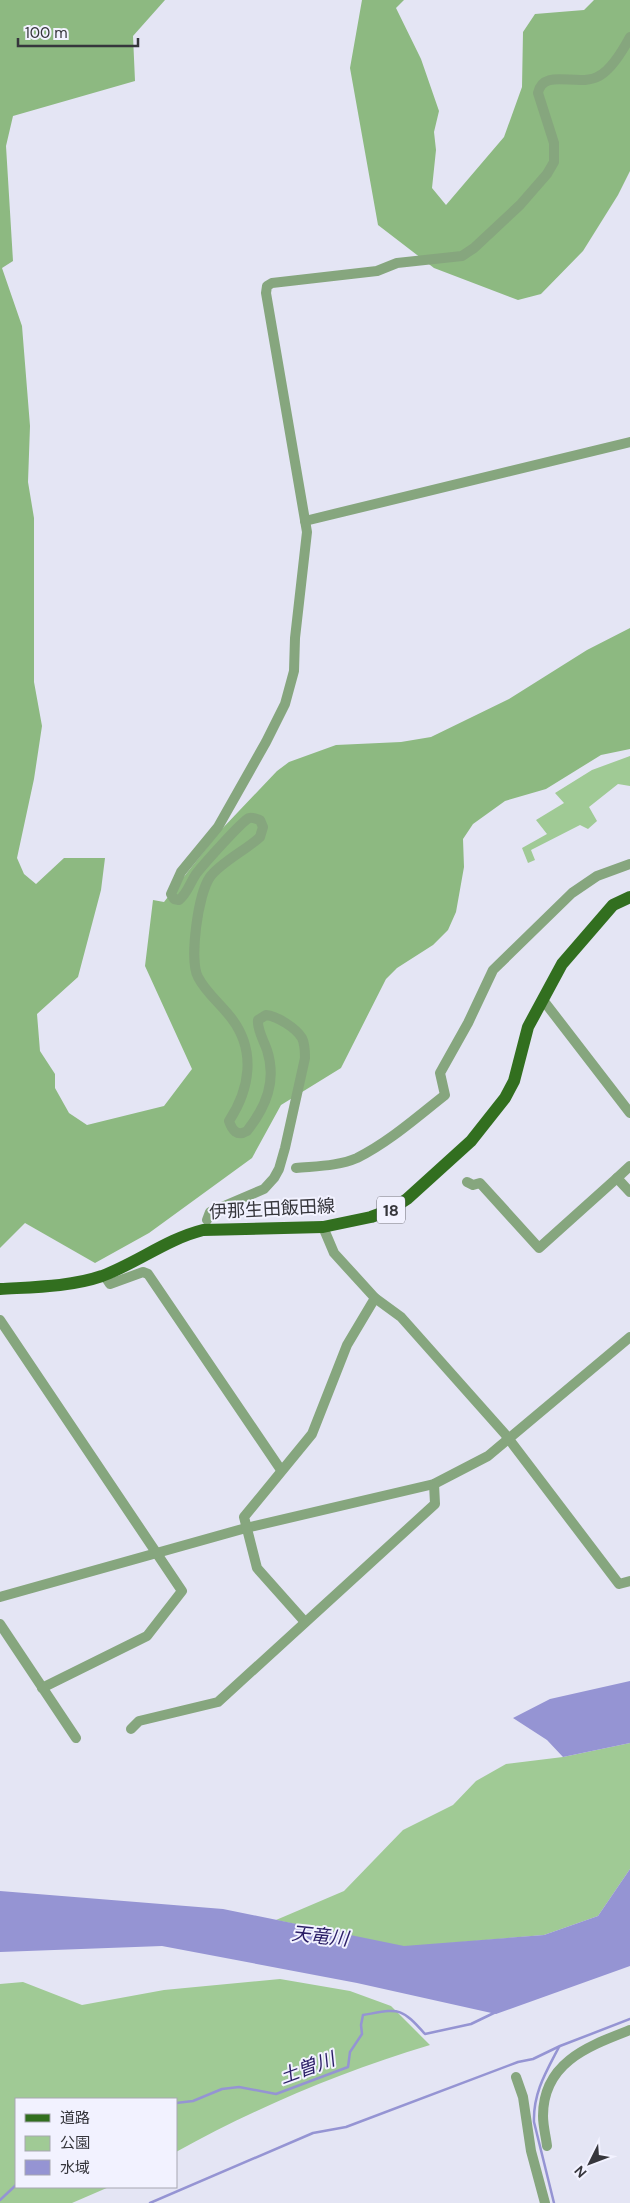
<svg xmlns="http://www.w3.org/2000/svg" width="630" height="2203" font-family="'DM Sans','Noto Sans JP',sans-serif">
<style>
.green{fill:#a0ca95}
.forest{fill:#8db981}
.water{fill:#9594d3}
.lines{fill:none;stroke-linecap:round;stroke-linejoin:round}
.stream{stroke:#9594d3;stroke-width:2.5}
.minor{stroke:#86a67e;stroke-width:10}
.major{stroke:#326f1f;stroke-width:12}
.labels{text-anchor:middle;dominant-baseline:central;stroke-width:4;stroke-linejoin:round;paint-order:stroke}
.shield{fill:#f2f2ff;stroke:#6e6e76;stroke-width:1}
.shield-label{font-size:16px;font-weight:bold;fill:#36363c}
.street-label{font-size:18px;fill:#36363c;stroke:#f2f2ff}
.water-label{font-size:19px;font-style:italic;fill:#2b1e67;stroke:#f2f2ff}
</style>
<rect width="100%" height="100%" fill="#e4e5f4"/>
<g class="green">
<polygon points="630,756 630,786 618,784 589,807 597,821 588,829 580,825 531,850 535,860 528,863 522,848 547,834 536,820 564,803 555,793 592,770"/>
<polygon points="630,1743 630,1869 598,1916 544,1935 404,1947 276,1920 344,1891 403,1830 453,1805 476,1781 506,1764 563,1757"/>
<path d="M 280,1979 L 350,1991 L 391,2006 L 430,2045 C 341,2072 257,2107 176,2152 L 176,2099 L 16,2099 L 16,2187 L 109,2187 L 72,2203 L 0,2203 L 0,1984 L 23,1982 L 82,2005 L 164,1990 Z"/>
</g>
<g class="forest">
<polygon points="0,0 165,0 133,36 135,81 13,116 6,146 13,261 2,268 22,326 30,426 28,482 34,518 34,682 42,726 34,779 17,858 24,874 36,884 64,858 105,858 101,890 78,977 37,1014 40,1051 55,1074 55,1088 69,1113 87,1125 164,1106 192,1069 145,966 153,900 164,902 220,831 277,771 289,762 336,745 401,742 431,737 509,699 587,650 630,628 630,749 601,755 546,789 505,801 473,824 463,839 464,867 456,912 448,930 433,945 397,968 386,979 341,1068 281,1105 252,1158 149,1233 95,1263 25,1223 0,1248"/>
<polygon points="362,0 404,0 396,8 421,59 439,111 434,132 436,150 432,188 446,205 504,137 522,87 523,32 535,14 584,10 594,0 630,0 630,171 618,195 583,251 541,294 518,300 434,268 378,225 350,68"/>
</g>
<g class="water">
<polygon points="630,1681 630,1743 563,1757 547,1740 513,1718 550,1699"/>
<polygon points="630,1869 630,1966 496,2014 357,1983 162,1946 0,1952 0,1891 223,1909 404,1946 544,1935 598,1916"/>
</g>
<g class="lines">
<g class="stream">
<path d="M 176,2103 L 193,2101 L 222,2089 L 239,2087 L 276,2094 L 348,2067 L 350,2052 L 362,2034 L 361,2025 L 363,2015 C 399,2009 400,2006 425,2034 L 471,2024 L 498,2011"/>
<polyline points="0,2200 16,2185"/>
<polyline points="150,2203 313,2133 346,2127 518,2062 533,2059 560,2046 630,2019"/>
<path d="M 554,2203 L 534,2122 C 533,2093 546,2072 559,2047"/>
</g>
<g class="minor">
<polyline points="305,521 630,442"/>
<polyline points="543,1000 630,1113"/>
<polyline points="630,1166 617,1178 630,1192"/>
<path d="M 296,1168 C 316,1166 339,1166 357,1158 C 389,1142 417,1117 445,1095 L 440,1073 L 468,1023 L 493,970 L 572,893 L 597,876 L 630,864"/>
<polyline points="467,1182 473,1185 480,1183 539,1248 617,1178"/>
<path d="M 207,1220 L 210,1212 L 264,1189 L 274,1178 L 279,1169 L 285,1148 L 305,1058 C 305,1051 305,1044 302,1038 C 296,1028 277,1016 266,1015 L 258,1020 C 257,1030 264,1041 267,1050 C 277,1081 266,1107 247,1131 C 237,1137 232,1130 229,1121 C 250,1089 256,1051 232,1019 C 221,1004 206,993 198,977 C 189,960 198,894 210,877 C 220,863 246,850 260,837 L 263,827 L 260,820 C 256,819 253,817 249,818 C 241,822 203,865 196,874 C 190,883 187,894 179,900 L 174,899 L 171,894 L 181,872 L 218,827 L 266,742 L 285,704 L 294,671 L 295,638 L 307,532 L 266,293 L 267,286 L 272,283 L 377,271 L 397,263 L 462,256 L 474,248 L 520,205 L 547,174 L 554,162 L 554,143 L 538,93 C 543,67 579,88 599,76 C 612,69 623,50 630,37"/>
<polyline points="323,1227 334,1253 375,1298 401,1317 505,1434 619,1584 630,1581"/>
<polyline points="104,1275 110,1284 143,1272 148,1274 281,1470"/>
<polyline points="0,1320 182,1591 147,1636 42,1688"/>
<polyline points="0,1597 246,1528 434,1484 488,1456 630,1337"/>
<polyline points="305,1622 257,1568 244,1517 312,1434 347,1345 375,1298"/>
<polyline points="0,1624 76,1738"/>
<polyline points="131,1729 139,1721 218,1702 435,1504 434,1484"/>
<polyline points="516,2077 523,2097 531,2151 545,2203"/>
<path d="M 547,2146 C 546,2137 543,2126 543,2116 C 543,2062 589,2046 630,2030"/>
</g>
<path class="major" d="M 0,1289 C 33,1287 70,1287 102,1276 C 137,1263 167,1239 203,1230 L 323,1227 L 371,1217 L 390,1210 L 407,1199 L 471,1141 L 505,1098 L 514,1081 L 528,1027 L 562,964 L 613,905 L 630,897"/>
</g>
<g class="labels">
<rect class="shield" x="377" y="1196.5" width="28" height="27" rx="4"/>
<g class="shield-label">
<text x="391" y="1210">18</text>
</g>
<g class="street-label">
<text transform="translate(272 1209) rotate(-3)">伊那生田飯田線</text>
</g>
<g class="water-label">
<text transform="translate(320 1936) rotate(6)">天竜川</text>
<text transform="translate(307 2068) rotate(-20)">土曽川</text>
</g>
</g>
<rect x="15" y="2098" width="162" height="90" fill="#f2f2ff" stroke="#a7a7b1"/>
<rect x="25" y="2114" width="25" height="8" fill="#326f1f" stroke="#a7a7b1"/>
<text x="60" y="2123" font-size="15" fill="#36363c">道路</text>
<rect x="25" y="2136" width="25" height="15" fill="#a0ca95" stroke="#a7a7b1"/>
<text x="60" y="2148" font-size="15" fill="#36363c">公園</text>
<rect x="25" y="2160" width="25" height="15" fill="#9594d3" stroke="#a7a7b1"/>
<text x="60" y="2173" font-size="15" fill="#36363c">水域</text>
<g transform="translate(590 2163) rotate(228)" stroke="#f2f2ff" stroke-width="4" paint-order="stroke">
<path d="M0-4L9 19L0 12L-9 19Z" fill="#36363c"/>
<text y="-8" font-size="14" font-weight="bold" text-anchor="middle" fill="#36363c">N</text>
</g>
<path d="M18 38v8h120v-8" fill="none" stroke="#36363c" stroke-width="2.5"/>
<text x="25" y="38" font-size="15" fill="#36363c" stroke="#f2f2ff" stroke-width="4" paint-order="stroke">100 m</text>
</svg>
